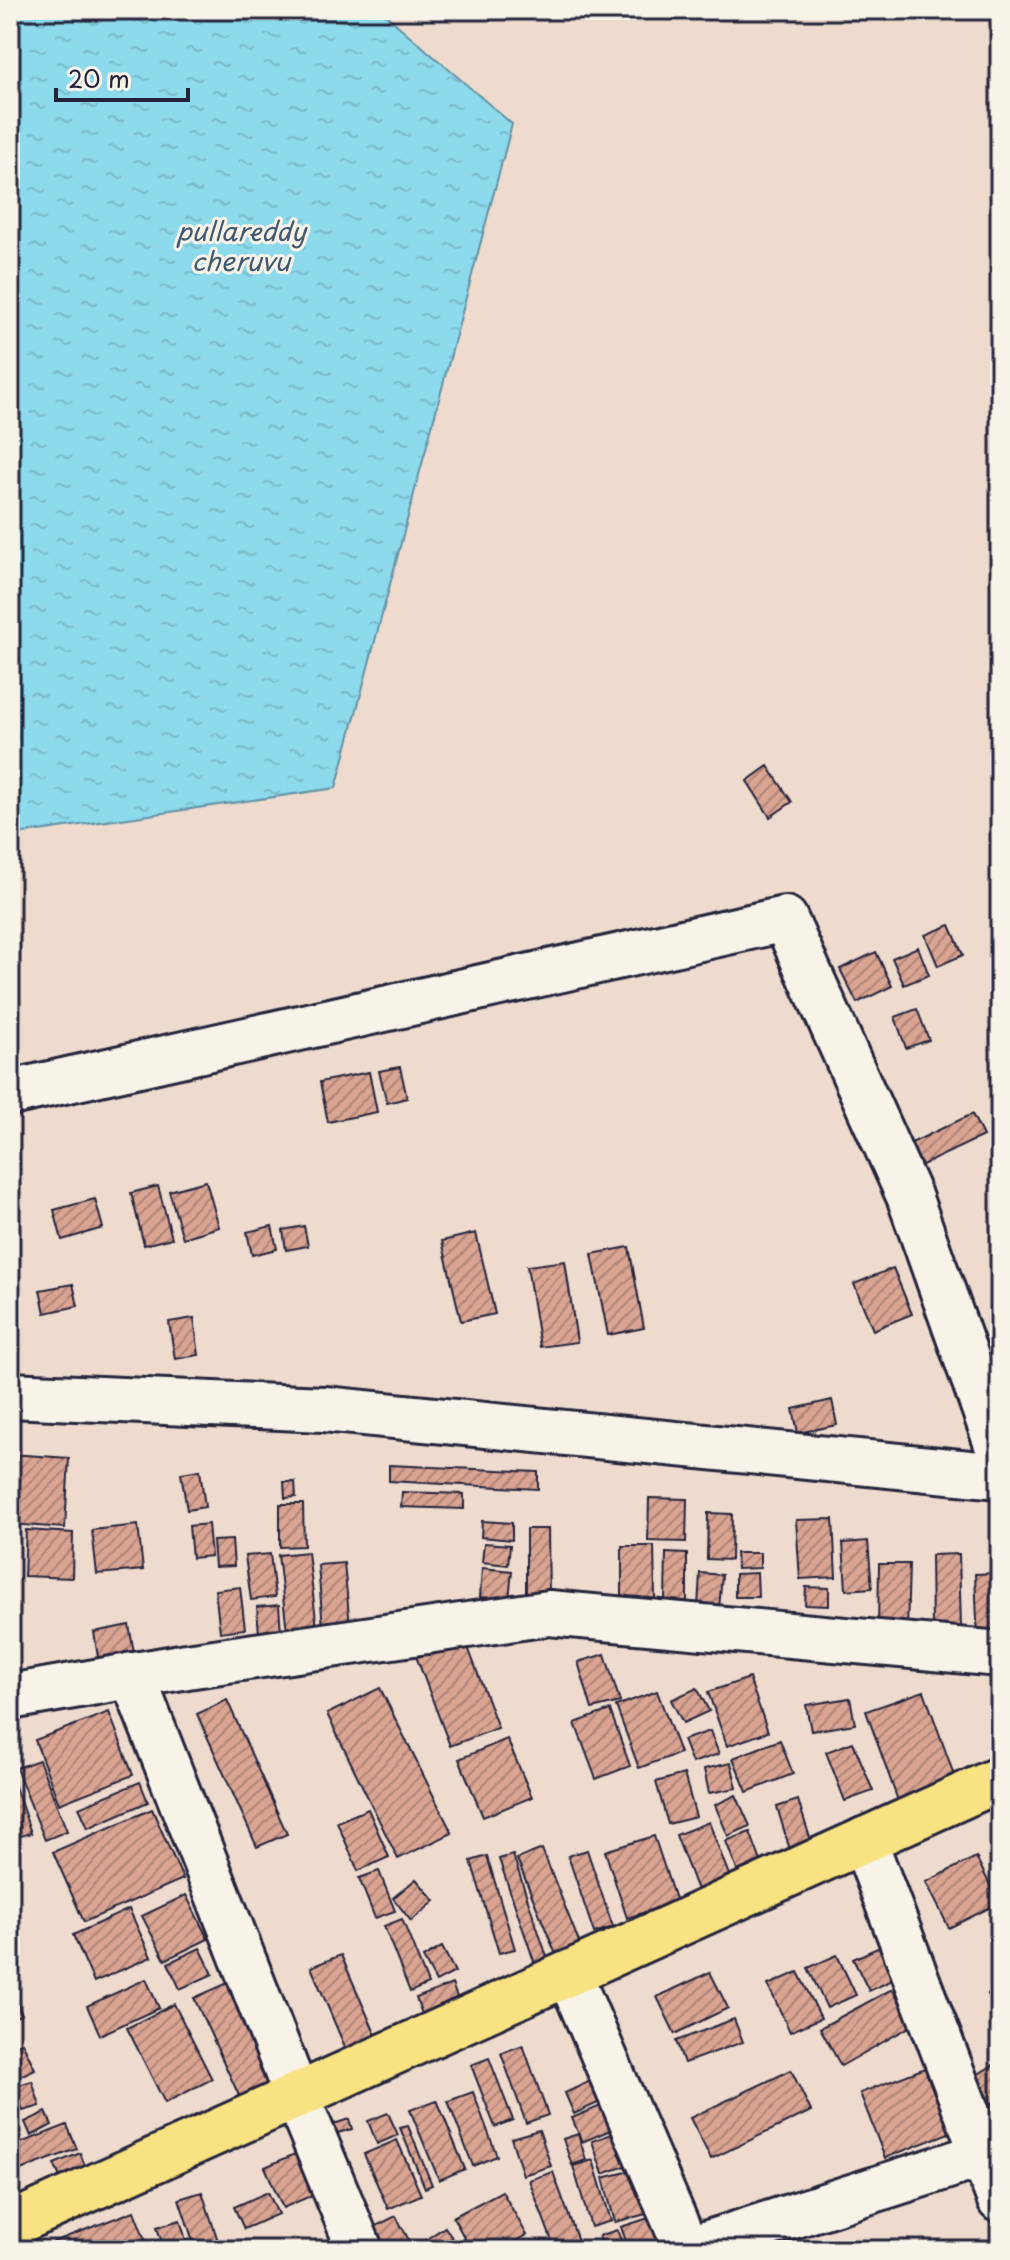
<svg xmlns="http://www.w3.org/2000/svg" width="1010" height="2260" font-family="'Playpen Sans',sans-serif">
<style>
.water{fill:url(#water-ripples);stroke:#6290a5;stroke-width:2}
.building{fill:url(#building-hatch);stroke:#22223b;stroke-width:2}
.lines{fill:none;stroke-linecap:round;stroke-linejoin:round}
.minor-casing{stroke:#22223b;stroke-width:50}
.major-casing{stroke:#22223b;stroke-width:50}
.minor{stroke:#f7f3e8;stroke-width:44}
.major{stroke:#f8e281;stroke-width:44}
.labels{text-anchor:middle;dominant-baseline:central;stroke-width:6;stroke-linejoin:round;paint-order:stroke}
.water-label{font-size:26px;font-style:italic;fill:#425970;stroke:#f7f3e8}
</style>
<defs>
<pattern id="water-ripples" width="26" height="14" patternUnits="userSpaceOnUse" patternTransform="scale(2)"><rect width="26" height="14" fill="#8ddaec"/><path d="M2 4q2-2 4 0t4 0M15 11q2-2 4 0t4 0" fill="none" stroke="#79bbcb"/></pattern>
<pattern id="building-hatch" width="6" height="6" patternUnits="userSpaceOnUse" patternTransform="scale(2)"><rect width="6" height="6" fill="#daa492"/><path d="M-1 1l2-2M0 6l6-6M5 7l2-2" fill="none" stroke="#b08578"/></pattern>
</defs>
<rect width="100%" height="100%" fill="#eedbce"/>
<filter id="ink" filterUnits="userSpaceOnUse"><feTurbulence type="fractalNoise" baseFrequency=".0125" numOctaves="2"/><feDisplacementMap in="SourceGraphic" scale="16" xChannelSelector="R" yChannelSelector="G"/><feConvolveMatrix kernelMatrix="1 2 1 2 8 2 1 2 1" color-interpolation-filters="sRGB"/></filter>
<g filter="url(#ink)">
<polygon class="water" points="10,10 380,10 512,124 336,788 10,835"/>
<g class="building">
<polygon points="768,766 792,802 770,817 747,781"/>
<polygon points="950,925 963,955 938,966 925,935"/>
<polygon points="918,947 929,975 904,985 892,958"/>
<polygon points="876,952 892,986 857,1003 840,969"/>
<polygon points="917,1009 929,1040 906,1048 895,1017"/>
<polygon points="400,1067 407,1098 387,1103 379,1071"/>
<polygon points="369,1072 377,1112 328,1122 320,1082"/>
<polygon points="972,1114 983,1136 912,1170 901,1148"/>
<polygon points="206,1181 219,1227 183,1238 169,1191"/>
<polygon points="158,1186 172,1238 144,1245 131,1193"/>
<polygon points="95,1199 103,1228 62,1240 54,1210"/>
<polygon points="272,1226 277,1249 252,1255 247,1232"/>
<polygon points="304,1226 308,1246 286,1250 283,1230"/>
<polygon points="476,1233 495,1314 461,1321 442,1241"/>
<polygon points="629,1247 644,1328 608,1335 592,1254"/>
<polygon points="565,1261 577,1342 540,1347 527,1266"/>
<polygon points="893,1268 912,1314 873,1330 854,1284"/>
<polygon points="73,1284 78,1306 45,1313 40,1290"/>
<polygon points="194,1318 199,1355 175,1359 169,1322"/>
<polygon points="832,1400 837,1425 798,1433 793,1409"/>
<polygon points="10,1454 69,1458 65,1528 10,1524"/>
<polygon points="389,1465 538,1472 538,1489 389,1481"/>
<polygon points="200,1470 205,1507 187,1510 181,1473"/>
<polygon points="284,1482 295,1482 296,1497 285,1498"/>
<polygon points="402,1492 464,1494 464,1509 401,1507"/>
<polygon points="649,1498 687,1499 686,1542 648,1541"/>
<polygon points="280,1504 303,1504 304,1546 280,1547"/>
<polygon points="708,1513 732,1514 731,1560 707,1559"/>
<polygon points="833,1519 836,1577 800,1579 796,1520"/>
<polygon points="482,1521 512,1523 512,1540 481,1537"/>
<polygon points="208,1524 211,1556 192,1558 189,1526"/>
<polygon points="138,1525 143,1570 97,1574 92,1530"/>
<polygon points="526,1529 548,1529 549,1599 526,1599"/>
<polygon points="26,1530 73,1533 72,1578 24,1576"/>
<polygon points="232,1540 234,1566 215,1567 213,1541"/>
<polygon points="868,1541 872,1588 846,1590 843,1543"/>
<polygon points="484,1543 510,1545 508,1565 482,1562"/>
<polygon points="622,1546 654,1546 655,1599 622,1598"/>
<polygon points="308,1552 317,1628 287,1631 278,1555"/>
<polygon points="666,1553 687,1554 687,1601 665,1601"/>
<polygon points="736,1553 760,1553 760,1568 737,1569"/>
<polygon points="270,1554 275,1597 251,1600 245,1556"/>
<polygon points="959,1554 961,1628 932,1628 931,1555"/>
<polygon points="344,1563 350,1626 323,1628 318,1565"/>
<polygon points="879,1564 909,1564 907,1631 878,1630"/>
<polygon points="482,1568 512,1571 509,1599 480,1597"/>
<polygon points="700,1573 722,1575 719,1609 698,1607"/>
<polygon points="757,1573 758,1597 735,1597 735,1574"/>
<polygon points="1000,1573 1000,1643 978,1644 975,1574"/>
<polygon points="240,1587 245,1629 220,1632 215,1590"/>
<polygon points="806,1587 829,1588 829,1606 805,1605"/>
<polygon points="279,1605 281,1633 259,1635 257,1607"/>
<polygon points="129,1625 136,1664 100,1670 94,1632"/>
<polygon points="465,1639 498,1728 450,1746 416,1656"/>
<polygon points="605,1654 620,1702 592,1709 578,1662"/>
<polygon points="749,1678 768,1732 727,1746 708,1692"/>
<polygon points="380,1688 452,1833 398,1859 327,1714"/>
<polygon points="697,1688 709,1711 683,1723 671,1700"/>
<polygon points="657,1691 680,1753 639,1768 616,1706"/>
<polygon points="924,1691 959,1789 901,1809 866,1711"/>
<polygon points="850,1698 855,1724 811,1731 806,1705"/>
<polygon points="227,1700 287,1834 257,1847 197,1714"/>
<polygon points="610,1710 630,1766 596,1779 575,1723"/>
<polygon points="109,1712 133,1775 59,1804 35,1740"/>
<polygon points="710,1731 719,1754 692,1763 683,1740"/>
<polygon points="507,1739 532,1797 483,1817 459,1759"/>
<polygon points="780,1740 793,1774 747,1792 733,1758"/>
<polygon points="853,1742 873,1791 845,1801 826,1752"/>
<polygon points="39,1760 67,1831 45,1840 16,1768"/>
<polygon points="731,1763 737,1788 709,1793 704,1769"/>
<polygon points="684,1774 696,1817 668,1824 656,1782"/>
<polygon points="11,1775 31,1833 10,1839 10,1776"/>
<polygon points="140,1782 148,1802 88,1828 79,1807"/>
<polygon points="736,1795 750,1826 728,1836 715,1805"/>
<polygon points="798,1800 812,1844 790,1850 777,1807"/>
<polygon points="152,1809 183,1879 84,1922 53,1852"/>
<polygon points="368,1809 389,1857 358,1871 337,1822"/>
<polygon points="709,1822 733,1886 700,1898 676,1835"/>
<polygon points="750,1832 762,1864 738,1873 726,1841"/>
<polygon points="654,1836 676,1902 627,1918 605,1851"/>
<polygon points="542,1849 585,1957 561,1967 517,1859"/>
<polygon points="587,1850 613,1927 594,1933 568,1856"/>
<polygon points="513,1855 548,1960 535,1964 499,1859"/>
<polygon points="487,1856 515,1949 499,1953 471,1861"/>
<polygon points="976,1857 999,1903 949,1928 926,1882"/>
<polygon points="379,1871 395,1911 375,1918 359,1878"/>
<polygon points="416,1879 435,1901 411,1921 393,1898"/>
<polygon points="186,1895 208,1939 165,1960 142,1916"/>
<polygon points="129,1909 151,1957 94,1982 73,1935"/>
<polygon points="402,1919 428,1984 410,1992 384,1926"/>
<polygon points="884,1945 899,1977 869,1991 853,1959"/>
<polygon points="442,1947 455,1972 436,1982 423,1958"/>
<polygon points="200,1948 213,1974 180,1989 168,1963"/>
<polygon points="341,1955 378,2040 347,2052 311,1967"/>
<polygon points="837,1955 856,1995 827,2008 808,1968"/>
<polygon points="710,1972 728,2008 675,2034 657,1997"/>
<polygon points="798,1972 821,2018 790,2032 768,1985"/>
<polygon points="239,1978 286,2082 242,2102 194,1998"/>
<polygon points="146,1979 159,2008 100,2035 87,2006"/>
<polygon points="452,1984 460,2005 424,2019 416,1998"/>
<polygon points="1000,1988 1000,2017 988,1994"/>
<polygon points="10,1989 22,2014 10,2020"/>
<polygon points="892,1989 913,2025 841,2066 820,2028"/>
<polygon points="174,2004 212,2079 165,2103 127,2028"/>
<polygon points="734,2019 743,2042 684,2063 676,2041"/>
<polygon points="22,2042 35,2069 14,2079 10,2071 10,2047"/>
<polygon points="523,2045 548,2115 526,2123 501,2053"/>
<polygon points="489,2058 513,2120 495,2127 471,2065"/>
<polygon points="995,2064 1000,2073 1000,2098 991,2104 975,2076"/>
<polygon points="930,2066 954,2131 885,2158 860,2093"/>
<polygon points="791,2070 811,2111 711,2159 690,2118"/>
<polygon points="603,2075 613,2096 574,2114 565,2093"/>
<polygon points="32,2081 40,2106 23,2111 15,2086"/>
<polygon points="473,2092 497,2156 473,2166 448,2101"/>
<polygon points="437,2100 465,2169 439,2180 410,2110"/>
<polygon points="615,2100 625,2124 582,2142 572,2118"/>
<polygon points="46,2112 52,2125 31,2136 25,2122"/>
<polygon points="388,2113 398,2135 377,2144 368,2121"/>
<polygon points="349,2119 352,2129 334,2134 331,2125"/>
<polygon points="67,2125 77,2149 18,2171 10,2147"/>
<polygon points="408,2126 432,2185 425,2188 400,2128"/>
<polygon points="626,2129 637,2162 603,2174 592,2141"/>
<polygon points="539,2130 551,2166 523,2175 511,2138"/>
<polygon points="578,2134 586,2160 572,2165 563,2139"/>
<polygon points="397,2140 421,2195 388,2209 364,2154"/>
<polygon points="304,2150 322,2191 283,2208 265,2167"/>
<polygon points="80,2153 88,2173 63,2184 54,2164"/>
<polygon points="593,2160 611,2221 591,2227 573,2166"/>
<polygon points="646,2167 658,2211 615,2222 603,2178"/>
<polygon points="553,2172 578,2241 555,2249 529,2180"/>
<polygon points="502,2191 527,2235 499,2250 471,2250 453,2217"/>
<polygon points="202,2192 221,2250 196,2250 179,2199"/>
<polygon points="268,2192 278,2214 244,2229 234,2207"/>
<polygon points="134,2211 149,2250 57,2250 53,2242"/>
<polygon points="661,2214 670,2244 653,2250 629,2250 621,2227"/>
<polygon points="396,2216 411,2244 400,2250 386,2250 374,2227"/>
<polygon points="180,2220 189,2250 164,2250 157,2227"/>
<polygon points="445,2227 460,2250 414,2250 413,2248"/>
<polygon points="617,2230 625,2250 604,2250 599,2236"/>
</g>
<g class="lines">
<g class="minor-casing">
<g id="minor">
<polyline points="10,1093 785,919 909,1196 1000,1453"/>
<polyline points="10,1395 324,1409 1000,1476"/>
<polyline points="132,1675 297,2097 360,2250"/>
<polyline points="10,1697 187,1666 549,1613 1000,1654"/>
<polyline points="864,1840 1000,2200"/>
<polyline points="569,1974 687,2250"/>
<polyline points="10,2247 11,2250"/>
<polyline points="687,2250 982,2155"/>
</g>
</g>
<g class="major-casing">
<polyline id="major" points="10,2225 1000,1779"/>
</g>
<use href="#minor" class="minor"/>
<use href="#major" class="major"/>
</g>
</g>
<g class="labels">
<g class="water-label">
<text x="241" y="230">pullareddy<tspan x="241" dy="30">cheruvu</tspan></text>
</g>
</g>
<rect width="1010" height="2260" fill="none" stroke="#f7f3e8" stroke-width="40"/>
<rect x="20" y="20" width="970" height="2220" fill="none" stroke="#22223b" stroke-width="3" filter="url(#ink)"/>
<path d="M56 88v12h132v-12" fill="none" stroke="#22223b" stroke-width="4"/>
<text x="68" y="88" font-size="24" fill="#22223b" stroke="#f7f3e8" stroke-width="6" paint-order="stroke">20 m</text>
</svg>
